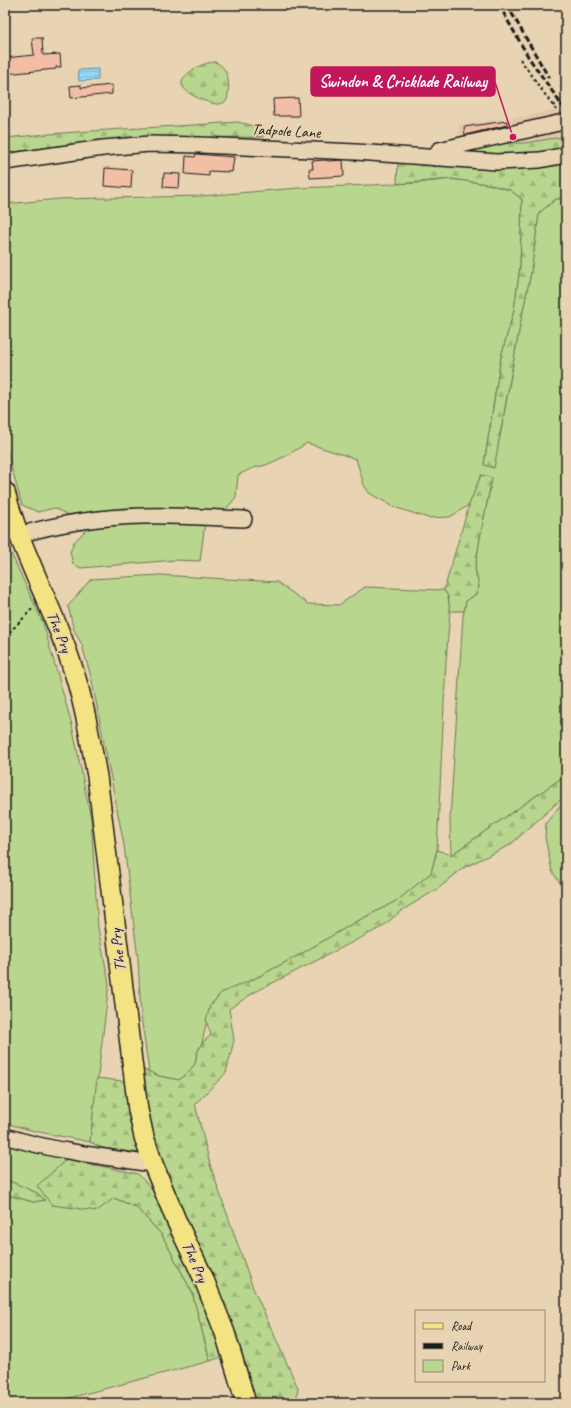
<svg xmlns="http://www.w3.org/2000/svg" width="571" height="1408" font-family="Caveat,sans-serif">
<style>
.built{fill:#e3c6a8}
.green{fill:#b9d68e;stroke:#6a7955}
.forest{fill:url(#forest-firs);stroke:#6a7955}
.water{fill:url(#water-rules);stroke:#648c9f}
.building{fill:#f3bea6;stroke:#1c1c1c}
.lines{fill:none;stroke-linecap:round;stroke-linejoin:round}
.minor-casing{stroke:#1c1c1c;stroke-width:18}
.major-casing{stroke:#1c1c1c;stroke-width:22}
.path{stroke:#1c1c1c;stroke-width:2;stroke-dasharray:3 3;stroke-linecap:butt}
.minor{stroke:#e8d3b2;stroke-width:15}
.major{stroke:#f4e382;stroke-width:19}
.rail{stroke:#1c1c1c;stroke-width:3;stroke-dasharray:6 3;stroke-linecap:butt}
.labels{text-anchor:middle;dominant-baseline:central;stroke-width:3.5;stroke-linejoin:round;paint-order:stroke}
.street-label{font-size:16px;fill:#1c1c1c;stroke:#e8d3b2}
.leader{fill:none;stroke:#c2185b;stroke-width:1.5}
.callout-dot{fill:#c2185b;stroke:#e8d3b2;stroke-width:1.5}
.callout{fill:#c2185b;stroke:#c2185b;stroke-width:1.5}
.callout-label{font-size:17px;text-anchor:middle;font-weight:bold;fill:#fff}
</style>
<defs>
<pattern id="forest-firs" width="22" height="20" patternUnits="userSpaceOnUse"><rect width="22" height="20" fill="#b9d68e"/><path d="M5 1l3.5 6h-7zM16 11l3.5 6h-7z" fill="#9eb77a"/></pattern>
<pattern id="water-rules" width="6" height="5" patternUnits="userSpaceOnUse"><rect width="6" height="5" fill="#94d7f6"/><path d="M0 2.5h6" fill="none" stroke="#7fb8d2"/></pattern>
</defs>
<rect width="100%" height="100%" fill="#e8d3b2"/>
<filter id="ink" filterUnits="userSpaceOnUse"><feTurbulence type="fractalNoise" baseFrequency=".025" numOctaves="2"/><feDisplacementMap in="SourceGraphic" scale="8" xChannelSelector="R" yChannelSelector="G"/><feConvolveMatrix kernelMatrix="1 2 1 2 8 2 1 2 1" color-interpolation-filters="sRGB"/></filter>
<g filter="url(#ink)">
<polygon class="built" points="547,111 566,111 566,150 461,150 459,125 529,116"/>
<g class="green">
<polygon points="451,179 488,184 510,190 522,199 520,267 514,310 501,357 484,464 493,468 501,431 520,325 531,272 539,213 556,199 566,198 566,775 451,855 450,819 463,616 466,601 476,594 479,587 475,568 481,532 492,478 481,475 469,505 450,517 428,518 394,507 369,493 364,485 356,459 307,443 286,456 266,465 253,468 238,475 236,497 223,513 70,516 54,508 38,512 22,505 10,462 5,441 5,204 59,199 202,196 299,188 417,183"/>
<polygon points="117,521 205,523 200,561 175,560 81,568 73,564 70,552 74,542 89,527"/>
<polygon points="5,540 43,623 72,725 91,819 98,928 109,984 90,1142 34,1131 5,1123"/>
<polygon points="160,575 277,582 308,604 339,605 365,587 444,590 448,596 450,611 446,661 437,850 431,873 398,900 352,924 301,954 254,979 221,993 210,1006 202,1043 197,1053 195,1064 187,1074 179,1080 159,1076 149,1072 141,1016 138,959 124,845 92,681 82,645 74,630 68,606 91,579"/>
<polygon points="566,798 566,892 552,871 545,837 546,823"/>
<polygon points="5,1141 67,1159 37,1186 114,1198 136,1207 162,1235 192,1292 210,1361 50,1403 5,1403 5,1194 33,1202 45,1200 37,1193 5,1179"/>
</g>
<g class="forest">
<path d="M 215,62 C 230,68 230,86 227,100 C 225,102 222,104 219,104 C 211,105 179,92 182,82 C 183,78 187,74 190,72 C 198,66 205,63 215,62 Z"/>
<path d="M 237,122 L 246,124 L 263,129 L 263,137 L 135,138 L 97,141 L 6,153 L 5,138 C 82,130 159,128 237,122 Z"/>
<polygon points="561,137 566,140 566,150 550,153 500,157 466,154 461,150 496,143 525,143"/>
<polygon points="398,161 566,163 566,198 556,199 539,213 531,272 520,325 494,468 484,465 501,357 514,310 520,267 522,199 510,190 488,184 451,179 397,184"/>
<polygon points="481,475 492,478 481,532 475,568 479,587 476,594 466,601 464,611 450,611 448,596 444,590 469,505"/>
<polygon points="566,775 566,795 510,845 463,868 439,888 401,911 382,927 253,993 229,1009 234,1040 226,1073 195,1104 211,1168 253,1288 298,1388 296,1403 255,1403 155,1150 139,1074 145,1070 159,1076 179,1080 187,1074 195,1064 197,1053 202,1043 211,1035 206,1021 210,1006 221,993 254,979 301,954 352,924 398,900 431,873 437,850 451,855"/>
<polygon points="97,1078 130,1082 140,1153 102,1148 90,1142"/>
<polygon points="67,1159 138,1174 151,1188 198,1282 222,1357 210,1361 192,1292 162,1235 136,1207 114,1198 97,1211 52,1205 37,1186"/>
<polygon points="5,1179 37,1193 45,1200 33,1202 5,1194"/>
</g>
<polygon class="water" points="98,69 98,80 79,81 78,70"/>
<g class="building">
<polygon points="32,38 42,38 43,55 60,54 61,67 56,67 56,69 5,74 5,58 34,55"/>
<polygon points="81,85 81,88 112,85 112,94 71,98 70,86"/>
<polygon points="298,98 299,116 274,116 273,99"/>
<polygon points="507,121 507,125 465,135 464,127"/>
<polygon points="196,154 234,157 232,172 209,171 209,176 185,174 186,156 195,157"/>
<polygon points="325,160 329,161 343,160 344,176 310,178 309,169 313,169 312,161"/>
<polygon points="105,168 132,170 131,188 104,186"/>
<polygon points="164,173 180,174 179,188 163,187"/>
</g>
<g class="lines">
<g class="minor-casing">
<g id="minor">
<polyline points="436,158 439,150 563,122"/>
<polyline points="5,162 103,148 150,144 201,145 356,152 497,162 540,160 566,155"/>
<path d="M 19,535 C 60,523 101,517 143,516 C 177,515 211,518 244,519"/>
<path d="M 5,1136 C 53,1151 103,1157 153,1164"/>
</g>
</g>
<g class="major-casing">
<path id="major" d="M 5,492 C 21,552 52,605 71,663 C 84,700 90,739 97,776 L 138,1110 L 144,1137 L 153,1164 L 176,1220 L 203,1277 L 225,1333 L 246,1403"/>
</g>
<g class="path">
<polyline points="520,59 556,110"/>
<polyline points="553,106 566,98"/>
<polyline points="5,637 33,608"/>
</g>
<use href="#minor" class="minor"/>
<use href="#major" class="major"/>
<g class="rail">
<polyline points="499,5 529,58 566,111"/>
<polyline points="507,5 549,78"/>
</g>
</g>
</g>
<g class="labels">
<g class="street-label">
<text transform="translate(286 131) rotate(3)">Tadpole Lane</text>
<text transform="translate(59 632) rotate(68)">The Pry</text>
<text transform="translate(118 950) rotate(-97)">The Pry</text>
<text transform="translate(195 1262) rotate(66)">The Pry</text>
</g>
</g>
<path class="leader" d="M513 137L495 82"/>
<circle class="callout-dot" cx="513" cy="137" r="4"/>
<rect class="callout" x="311" y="67" width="184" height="29" rx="4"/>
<g class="callout-label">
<text x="403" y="87">Swindon &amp; Cricklade Railway</text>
</g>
<rect width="571" height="1408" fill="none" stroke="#e8d3b2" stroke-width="20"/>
<rect x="10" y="10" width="551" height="1388" fill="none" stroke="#1c1c1c" stroke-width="1.5" filter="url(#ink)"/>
<rect x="415" y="1310" width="130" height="72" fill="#e8d3b2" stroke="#968a76"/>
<rect x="423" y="1323" width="20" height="6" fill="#f4e382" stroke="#968a76"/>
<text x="451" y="1330" font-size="12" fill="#1c1c1c">Road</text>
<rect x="423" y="1343" width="20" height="6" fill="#1c1c1c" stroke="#968a76"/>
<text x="451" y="1350" font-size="12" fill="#1c1c1c">Railway</text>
<rect x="423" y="1360" width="20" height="12" fill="#b9d68e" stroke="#968a76"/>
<text x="451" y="1370" font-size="12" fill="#1c1c1c">Park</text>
</svg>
